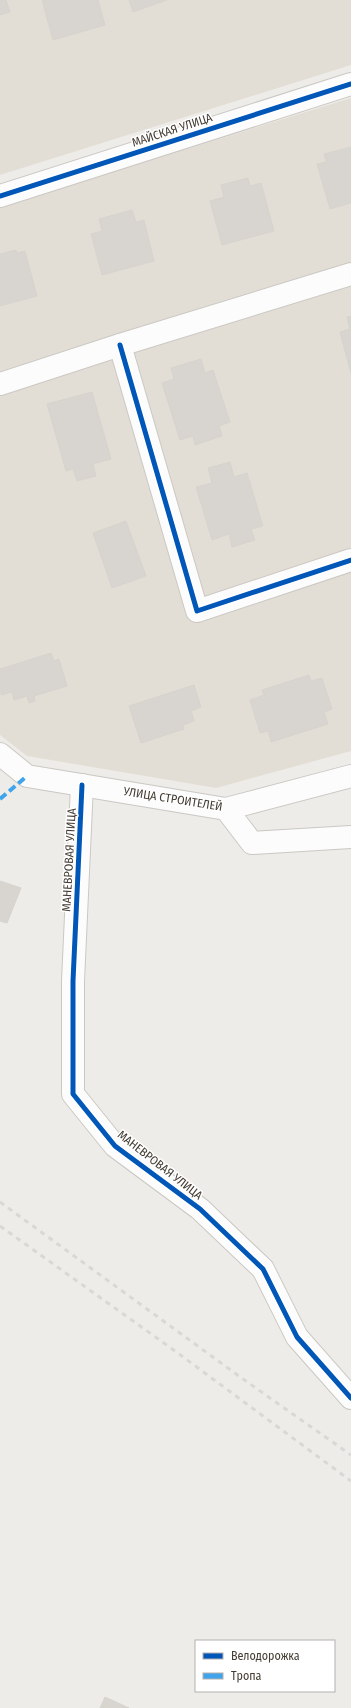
<svg xmlns="http://www.w3.org/2000/svg" width="351" height="1708" font-family="'Fira Sans Condensed',sans-serif">
<style>
.residential{fill:#e3ded5}
.building{fill:#d8d5d0;stroke:#d7d3cd}
.lines{fill:none;stroke-linecap:round;stroke-linejoin:round}
.minor-casing{stroke:#cbc8c4;stroke-width:24}
.minor{stroke:#fcfcfc;stroke-width:22}
.rail{stroke:#d8d8d7;stroke-width:3;stroke-dasharray:5 5;stroke-linecap:butt}
.quiet{stroke:#3fa4eb;stroke-width:4;stroke-dasharray:8 4;stroke-linecap:butt}
.cycleway-casing{stroke:#fff;stroke-width:8}
.cycleway{stroke:#0057b8;stroke-width:5}
.labels{text-anchor:middle;dominant-baseline:central;stroke-width:3;stroke-linejoin:round;paint-order:stroke}
.street-label{font-size:12px;fill:#443d34;stroke:#fff}
</style>
<rect width="100%" height="100%" fill="#eeece8"/>
<g class="residential">
<polygon points="0,0 351,0 351,65 0,175"/>
<polygon points="351,98 351,751 216,788 27,756 0,735 0,207"/>
</g>
<g class="building">
<polygon points="0,0 6,0 10,12 0,15"/>
<polygon points="42,0 98,0 105,25 53,40"/>
<polygon points="129,0 167,0 133,12"/>
<polygon points="351,147 351,203 330,209 317,164 326,162 324,154"/>
<polygon points="248,178 250,186 261,183 274,231 222,245 210,201 224,197 221,185"/>
<polygon points="132,210 136,222 144,220 154,261 102,275 91,234 102,231 99,219"/>
<polygon points="16,250 17,253 25,251 37,296 0,306 0,254"/>
<polygon points="351,316 351,374 340,332 350,329 347,317"/>
<polygon points="201,359 205,373 213,370 230,422 219,426 222,436 195,445 193,436 180,440 162,383 174,379 171,368"/>
<polygon points="92,392 111,459 93,464 96,476 77,481 73,469 66,471 47,404"/>
<polygon points="230,462 234,477 247,473 263,526 251,529 255,540 232,547 229,534 212,540 196,487 212,483 208,468"/>
<polygon points="126,521 146,576 112,588 93,533"/>
<polygon points="51,653 54,661 59,659 67,686 34,696 35,701 29,703 27,696 14,700 12,692 1,695 0,669"/>
<polygon points="309,675 311,681 322,678 332,709 324,712 328,724 271,742 268,731 260,733 250,700 264,695 262,690"/>
<polygon points="194,685 201,707 191,711 194,721 183,725 184,729 141,743 129,706"/>
<polygon points="0,881 21,888 7,923 0,921"/>
<polygon points="105,1697 129,1708 100,1708"/>
</g>
<g class="lines">
<g class="minor-casing">
<g id="minor">
<polyline points="0,196 351,84"/>
<polyline points="120,345 197,611 351,560"/>
<polyline points="0,384 120,345 351,274"/>
<polyline points="0,754 27,776 226,809 351,776"/>
<polyline points="82,785 73,981 73,1094 115,1146 200,1209 263,1269 297,1337 351,1398"/>
<polyline points="226,809 252,843 351,837"/>
</g>
</g>
<use href="#minor" class="minor"/>
<g class="rail">
<polyline points="0,1202 243,1379 351,1455"/>
<polyline points="0,1226 175,1351 351,1481"/>
</g>
<polyline class="quiet" points="0,799 27,776"/>
<g class="cycleway-casing">
<g id="cycleway">
<polyline points="0,196 351,84"/>
<polyline points="120,345 197,611 351,560"/>
<polyline points="82,785 73,981 73,1094 115,1146 200,1209 263,1269 297,1337 351,1398"/>
</g>
</g>
<use href="#cycleway" class="cycleway"/>
</g>
<g class="labels">
<g class="street-label">
<text transform="translate(172 130) rotate(-18)">МАЙСКАЯ УЛИЦА</text>
<text transform="translate(173 799) rotate(9)">УЛИЦА СТРОИТЕЛЕЙ</text>
<text transform="translate(69 860) rotate(-87)">МАНЕВРОВАЯ УЛИЦА</text>
<text transform="translate(160 1165) rotate(38)">МАНЕВРОВАЯ УЛИЦА</text>
</g>
</g>
<rect x="195" y="1640" width="140" height="52" fill="#ffffff" stroke="#b4b1ae"/>
<rect x="203" y="1653" width="20" height="6" fill="#0057b8" stroke="#b4b1ae"/>
<text x="231" y="1660" font-size="12" fill="#443d34">Велодорожка</text>
<rect x="203" y="1673" width="20" height="6" fill="#3fa4eb" stroke="#b4b1ae"/>
<text x="231" y="1680" font-size="12" fill="#443d34">Тропа</text>
</svg>
